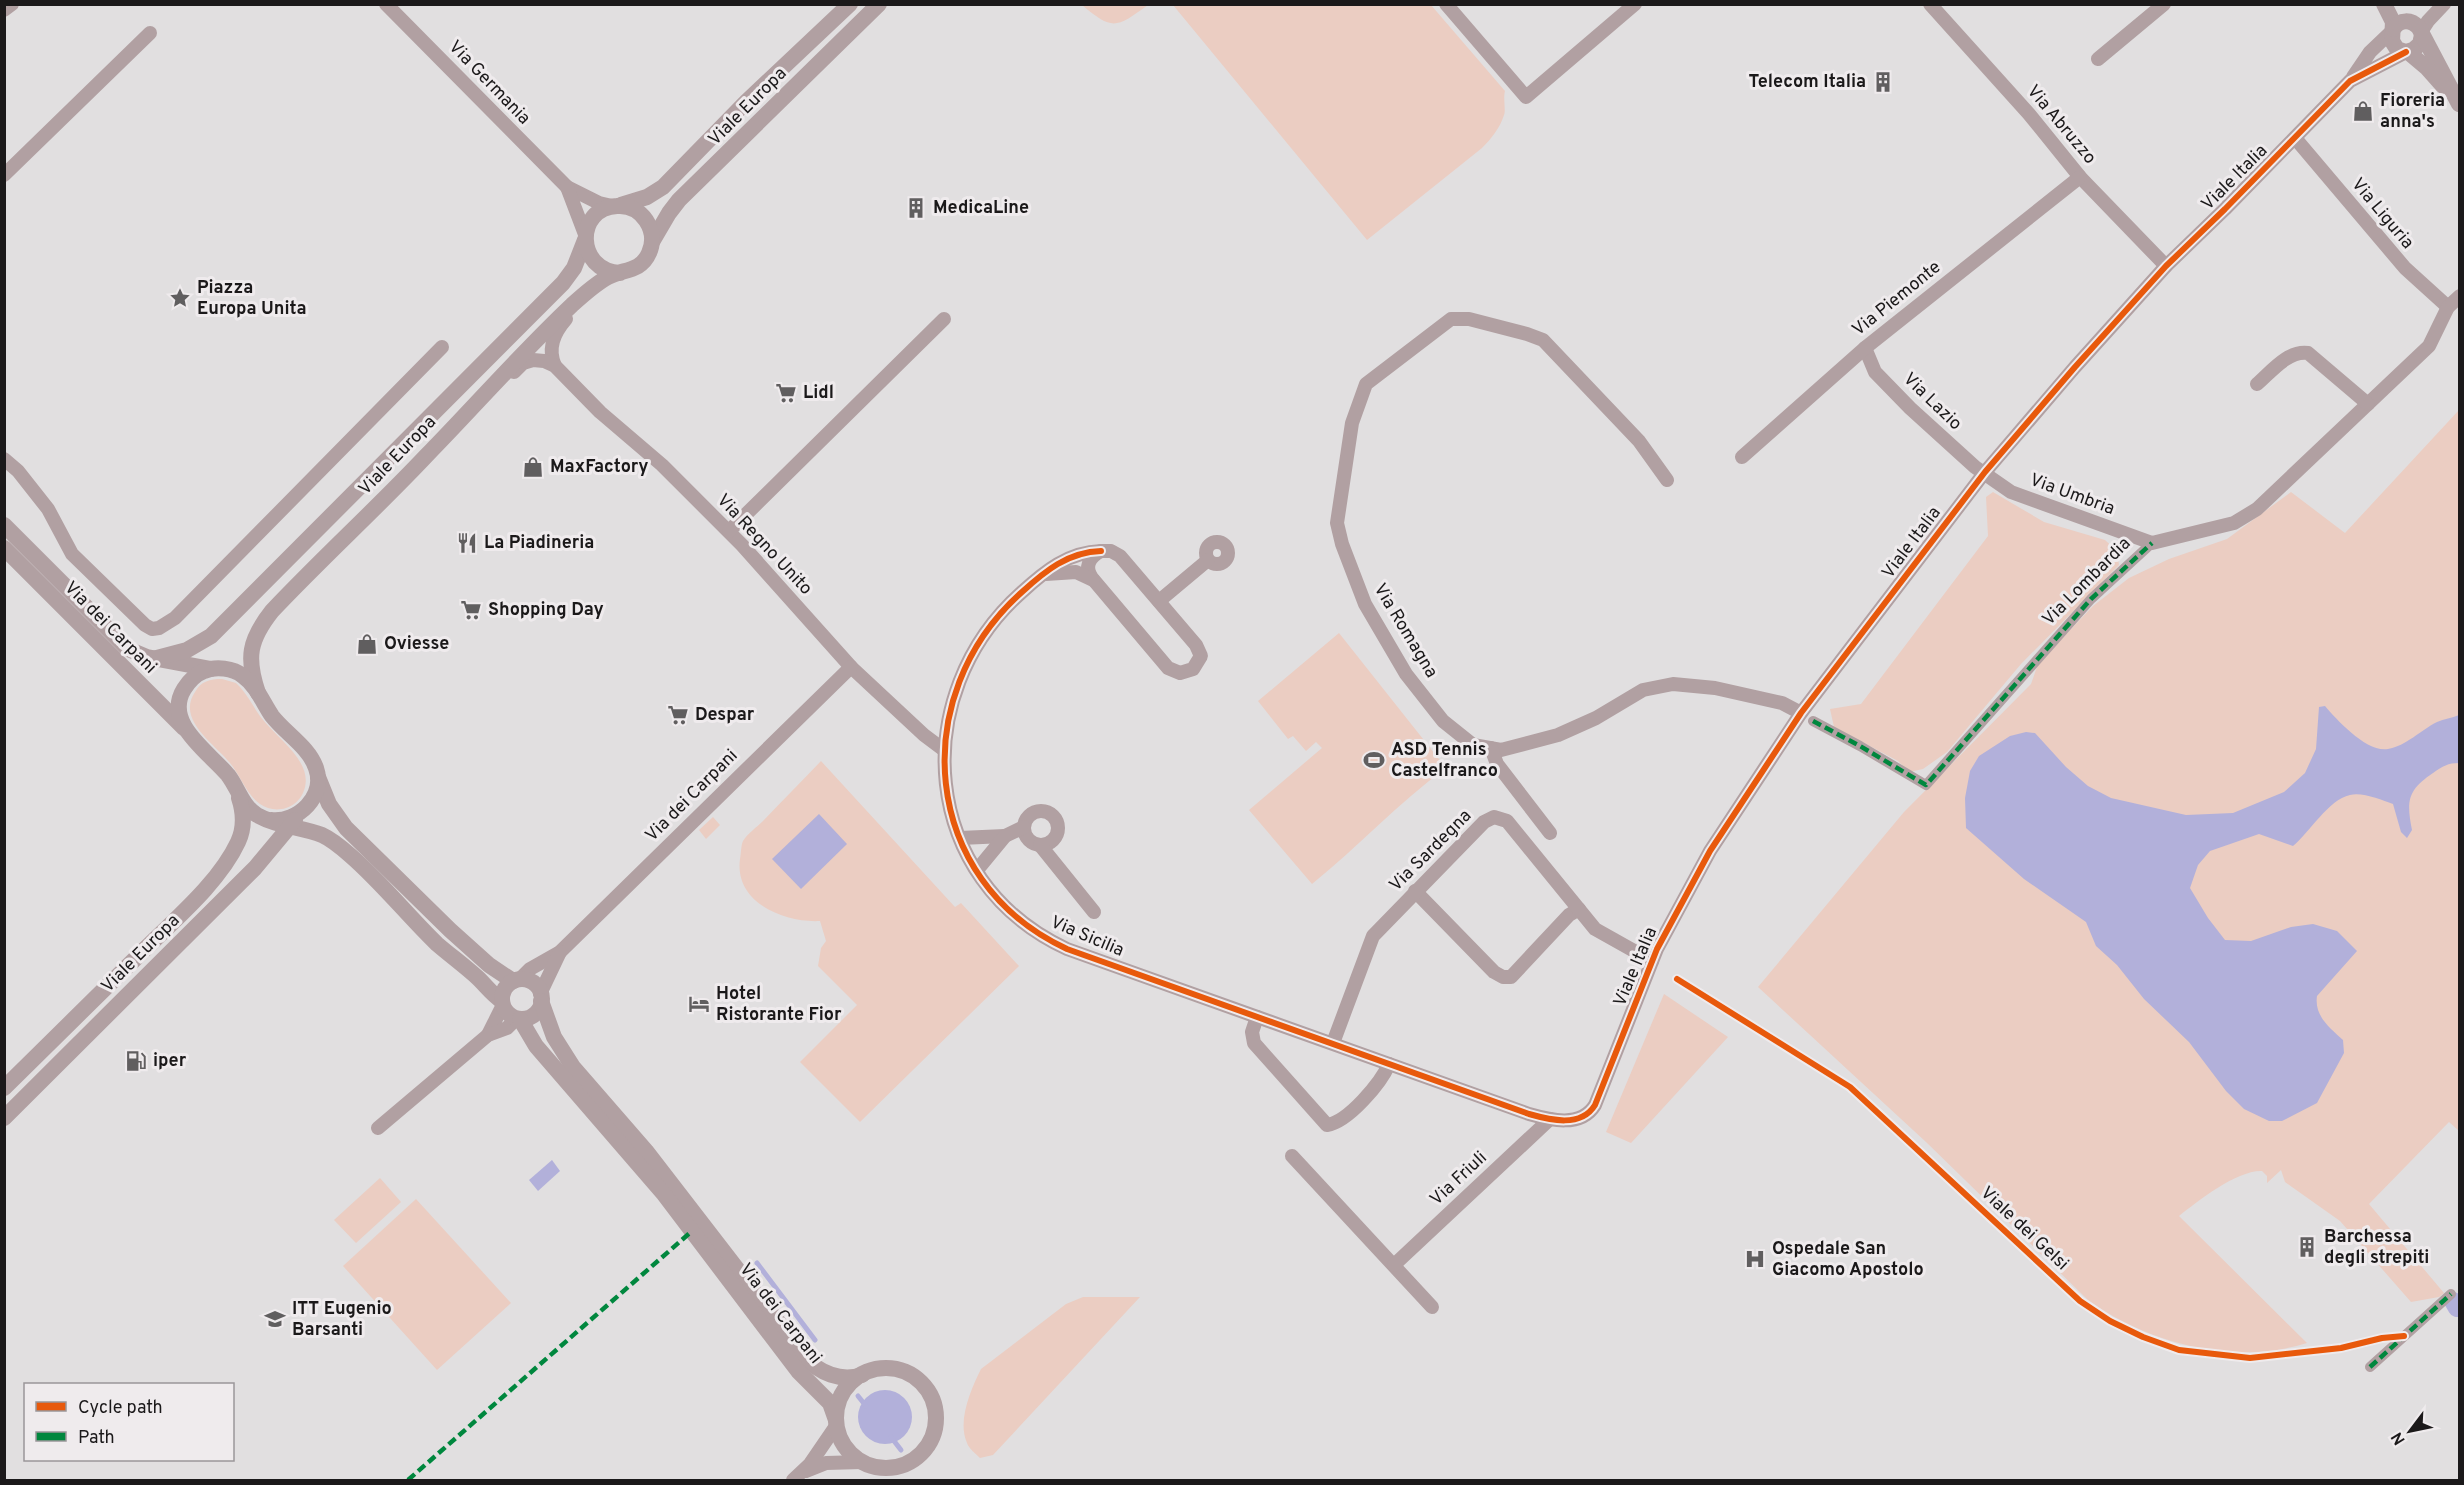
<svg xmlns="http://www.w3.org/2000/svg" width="2464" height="1485" font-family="Overpass,sans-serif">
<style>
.green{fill:#ebcdc2}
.water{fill:#b2b0da}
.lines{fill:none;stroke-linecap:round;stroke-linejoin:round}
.stream{stroke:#b2b0da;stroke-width:5}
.canal{stroke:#b2b0da;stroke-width:18}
.pedestrian{stroke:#b1a0a2;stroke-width:10}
.minor{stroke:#b1a0a2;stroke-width:14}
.tertiary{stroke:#b1a0a2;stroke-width:16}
.quiet{stroke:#00873e;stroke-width:4.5;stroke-dasharray:9 4.5;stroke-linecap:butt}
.cycleway-casing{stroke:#efebed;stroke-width:10}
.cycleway{stroke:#e8590c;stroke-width:6}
.labels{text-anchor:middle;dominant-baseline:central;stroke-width:6;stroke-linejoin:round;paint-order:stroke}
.poi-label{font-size:18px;font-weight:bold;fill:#1b191a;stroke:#efebed;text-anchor:start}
.street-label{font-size:18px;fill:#1b191a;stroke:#efebed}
</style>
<rect width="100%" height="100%" fill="#e1dfe0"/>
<g class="green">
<path d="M 1082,5 L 1148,5 C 1116,28 1113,31 1082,5 Z"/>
<path d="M 1173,5 L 1431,5 L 1505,91 C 1503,98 1506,111 1504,115 C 1500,128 1491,139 1482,148 L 1367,240 Z"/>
<path d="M 2459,410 L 2459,1131 L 2449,1122 L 2369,1204 L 2444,1293 L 2439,1297 L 2411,1302 L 2340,1221 L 2285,1182 L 2281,1170 L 2267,1183 L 2267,1176 L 2262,1171 C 2237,1170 2198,1201 2179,1216 L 2307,1343 C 2234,1366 2149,1344 2088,1300 L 1926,1142 L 1758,987 L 1904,812 L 2031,684 L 2038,664 L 2093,606 L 2129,578 L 2169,559 L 2227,539 L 2291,492 L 2345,533 Z"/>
<polygon points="1993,492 2044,522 2105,540 2117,551 2119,565 2021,664 1947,752 1923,769 1909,772 1898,761 1834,727 1830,709 1861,704 1988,536 1986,497"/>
<path d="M 1339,633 L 1446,768 C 1398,803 1358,847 1312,884 L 1249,810 L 1322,748 L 1316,742 L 1306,751 L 1293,736 L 1288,739 L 1258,701 Z"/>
<path d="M 222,679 L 236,683 L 240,687 C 250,698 255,711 264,721 C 280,741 316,764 303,793 C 300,800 293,806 286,808 C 277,811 267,809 260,804 C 247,795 240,775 230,763 C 215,744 176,720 195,692 C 201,681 210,679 222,679 Z"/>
<path d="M 821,761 L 955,907 L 961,903 L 1019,966 L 860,1122 L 800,1062 L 857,1005 L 818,966 L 821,948 L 826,941 L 820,921 C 785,923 734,903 740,859 C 741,854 741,845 743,841 C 747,834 757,827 763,821 C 782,801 802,781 821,761 Z"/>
<polygon points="713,817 720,825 706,839 699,830"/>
<polygon points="1664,994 1728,1037 1631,1143 1606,1132"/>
<polygon points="380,1178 401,1202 356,1243 334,1220"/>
<polygon points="416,1199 511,1303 437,1370 343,1266"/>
<path d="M 1083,1297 L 1140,1297 L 993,1455 L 980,1458 C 976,1454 969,1449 967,1443 C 957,1421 971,1389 981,1369 L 1066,1304 Z"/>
</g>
<g class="water">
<path d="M 2325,706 C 2337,720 2367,753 2388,749 C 2406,746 2421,730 2437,722 C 2444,719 2452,718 2459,715 L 2459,763 C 2448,763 2443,766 2433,773 C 2408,790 2406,800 2412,830 L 2407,838 L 2401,832 L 2393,804 C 2381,800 2363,792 2350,795 C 2328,800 2310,832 2293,846 L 2259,834 L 2210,851 L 2198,865 L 2190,888 L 2208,918 L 2225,940 L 2251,941 L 2291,927 L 2313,924 L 2337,931 L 2357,951 L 2317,996 C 2314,1016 2330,1028 2343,1040 L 2344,1053 L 2317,1103 L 2282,1121 L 2269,1121 L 2244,1109 L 2226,1091 L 2189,1042 L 2144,999 L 2117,965 L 2096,946 L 2086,922 L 2024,879 L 1966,828 L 1965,798 L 1970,771 L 1979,756 L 2010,736 L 2026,732 L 2035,733 L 2066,767 L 2088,786 L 2111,798 L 2186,815 L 2233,813 L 2284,792 L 2305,773 L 2316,749 L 2319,707 Z"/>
<polygon points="819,814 847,844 801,889 772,859"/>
<polygon points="552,1160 560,1171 538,1191 529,1180"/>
<circle cx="885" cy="1417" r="27"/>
</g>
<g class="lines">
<g class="stream">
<polyline points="757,1263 815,1340"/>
<polyline points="858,1396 866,1406"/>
<polyline points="891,1437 901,1450"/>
</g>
<polyline class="canal" points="2453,1301 2457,1308"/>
<g class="pedestrian">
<polyline points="1813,721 1860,746 1926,785 2091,599 2152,543"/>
<polyline points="2370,1367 2451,1294"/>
</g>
<g class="minor">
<polyline points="386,4 567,187 599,203 612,206"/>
<polyline points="1446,4 1526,97 1635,4"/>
<polyline points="1930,4 2029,114 2080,177 2166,266"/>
<polyline points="4,10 12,4"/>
<polyline points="2421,32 2428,21 2444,4"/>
<polyline points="2098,59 2164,4"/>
<polyline points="2353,77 2370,52 2391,32"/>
<polyline points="2295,138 2405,268 2448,307"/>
<polyline points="4,175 150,33"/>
<polyline points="567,187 586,237"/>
<polyline points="1865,348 1875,372 1910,408 1975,467 2011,492 2152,543 2234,523 2257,509 2429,346 2448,307 2460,296"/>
<path d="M 555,366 C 547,348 554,333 566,319"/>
<polyline points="514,372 523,363 533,360 544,361 555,366 600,412 662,465 742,545 851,667 924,735 944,750"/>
<path d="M 2257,384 C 2271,372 2288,350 2308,353 L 2368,404"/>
<polyline points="1742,457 1865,348 2080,177"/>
<polyline points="4,459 18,471 48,509 72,554 145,625 152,629 159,628 175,618 442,347"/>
<polyline points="1667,480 1639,441 1543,340 1527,334 1469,319 1451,319 1366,384 1352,423 1337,523 1342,544 1365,604 1406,674 1443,721 1473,745 1501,750 1558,735 1596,718 1643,690 1673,684 1715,688 1782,703 1801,713"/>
<polyline points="729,531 944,319"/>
<circle cx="1217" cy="553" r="11"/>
<path d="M 1101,551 C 1068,552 1045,571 1022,592 C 906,695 920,881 1067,949 L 1529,1114 C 1550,1120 1581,1128 1595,1105 L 1657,949 L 1710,851 L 1801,713 L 1985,472 L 2075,367 L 2166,266 L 2225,209 L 2350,81 L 2406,52"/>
<path d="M 1101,551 L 1111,551 L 1120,556 L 1196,645 L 1201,656 L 1193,669 L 1180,673 L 1168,668 L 1092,578 C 1084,567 1089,557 1101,551 Z"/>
<polyline points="1046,574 1076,572 1093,580"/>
<polyline points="1159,601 1208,560"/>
<polyline points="1491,748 1497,764 1550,833"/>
<circle cx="1041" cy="828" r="17"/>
<polyline points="960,838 1005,836"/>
<polyline points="1040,845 1094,912"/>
<polyline points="977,870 1005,836 1024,827"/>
<polyline points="1415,891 1494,972 1503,977 1511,977 1569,915 1579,909"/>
<polyline points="519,980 530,969 560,952 851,667"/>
<polyline points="540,994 560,952"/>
<path d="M 1257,1017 L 1252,1032 L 1254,1043 L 1327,1125 C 1348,1122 1381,1083 1389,1064"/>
<polyline points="488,1035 503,1005"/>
<polyline points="1333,1043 1373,936 1484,822 1494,817 1507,821 1595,929 1652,961"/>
<polyline points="378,1128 488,1035 507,1028 517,1018"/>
<polyline points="1292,1156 1432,1307"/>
<polyline points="1394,1265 1550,1119"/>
<polyline points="806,1471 826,1463 862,1462"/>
<polyline points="793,1480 810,1464 836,1426"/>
</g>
<g class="tertiary">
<polyline points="2384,4 2393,22 2392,41 2397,49 2406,52 2413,50 2420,44 2422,35"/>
<path d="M 2393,29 C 2400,19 2411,19 2419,28 L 2459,104"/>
<polyline points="2408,52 2427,68 2443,86"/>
<polyline points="621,205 647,197 663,187 746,102 850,4"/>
<polyline points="652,242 669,213 679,200 879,4"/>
<polyline points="4,525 128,649 147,657 211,669"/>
<polyline points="4,548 184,728"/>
<polyline points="153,659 187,650 211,636 563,283 574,268 585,240"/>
<path d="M 258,693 C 246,658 249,640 272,611 C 322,558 376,509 426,456 C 475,406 521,353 572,305 C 583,295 595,284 608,277 C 623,269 641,272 649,253 C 659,231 642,204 617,206 C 574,208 576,271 620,273"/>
<polyline points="318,777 329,804 346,828 450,930 489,965 513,981"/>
<path d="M 271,820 C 298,823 326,796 316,768 C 309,747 285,733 272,716 C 263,703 257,686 243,676 C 233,668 216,666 204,671 C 196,674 189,681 184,689 C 163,723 209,752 228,775 C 238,788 242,806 257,815 C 276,826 301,827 322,835 C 333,840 342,848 351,856 C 382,883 408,916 437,944 C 451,956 466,967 479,979 C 487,987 493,995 502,1001"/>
<circle cx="522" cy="999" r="20"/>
<path d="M 541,1001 L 554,1037 L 573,1067 L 646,1151 L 805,1357 C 819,1373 841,1382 862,1375"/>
<polyline points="520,1019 536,1046 663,1193 798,1371 830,1403 836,1420"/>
<path d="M 4,1088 C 50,1043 96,997 142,952 C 173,921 219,883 238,842 C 245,827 244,813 239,798"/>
<polyline points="4,1118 255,868 295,820"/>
<circle cx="886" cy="1418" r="50"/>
</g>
<g class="quiet">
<polyline points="1813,721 1860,746 1926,785 2091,599 2152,543"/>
<polyline points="2370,1367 2451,1294"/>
<polyline points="408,1480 692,1231"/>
</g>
<g class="cycleway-casing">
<g id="cycleway">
<path d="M 1101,551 C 1068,552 1045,571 1022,592 C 906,695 920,881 1067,949 L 1529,1114 C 1550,1120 1581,1128 1595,1105 L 1657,949 L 1710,851 L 1801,713 L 1985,472 L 2075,367 L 2166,266 L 2225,209 L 2350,81 L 2406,52"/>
<polyline points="1677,979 1850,1087 2080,1301 2110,1321 2143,1337 2179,1350 2250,1358 2341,1348 2382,1338 2404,1336"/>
</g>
</g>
<use href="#cycleway" class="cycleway"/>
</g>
<defs>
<g id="building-bare" transform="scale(1.62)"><path d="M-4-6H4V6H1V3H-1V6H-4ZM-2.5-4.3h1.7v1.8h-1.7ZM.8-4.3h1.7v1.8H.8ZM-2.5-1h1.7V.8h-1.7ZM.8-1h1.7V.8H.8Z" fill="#605e5f" stroke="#efebed" stroke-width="2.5" paint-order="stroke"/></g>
<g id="shop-bare" transform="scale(1.62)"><path d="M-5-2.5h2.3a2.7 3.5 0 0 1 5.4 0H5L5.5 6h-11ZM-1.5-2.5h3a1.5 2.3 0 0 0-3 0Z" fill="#605e5f" stroke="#efebed" stroke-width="2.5" paint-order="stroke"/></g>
<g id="sight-bare" transform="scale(1.62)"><path d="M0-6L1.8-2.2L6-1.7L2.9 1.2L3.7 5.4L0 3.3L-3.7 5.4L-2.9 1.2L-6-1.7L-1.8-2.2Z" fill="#605e5f" stroke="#efebed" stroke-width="2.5" paint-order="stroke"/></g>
<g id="supermarket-bare" transform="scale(1.62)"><path d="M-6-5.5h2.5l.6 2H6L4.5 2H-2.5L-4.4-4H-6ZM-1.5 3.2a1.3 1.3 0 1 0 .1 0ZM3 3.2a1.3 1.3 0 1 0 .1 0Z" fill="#605e5f" stroke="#efebed" stroke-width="2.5" paint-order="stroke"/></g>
<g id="restaurant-bare" transform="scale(1.62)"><path d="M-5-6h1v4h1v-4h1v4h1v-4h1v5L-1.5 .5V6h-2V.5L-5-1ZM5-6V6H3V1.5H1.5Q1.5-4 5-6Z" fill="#605e5f" stroke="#efebed" stroke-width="2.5" paint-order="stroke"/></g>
<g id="stadium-bare" transform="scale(1.62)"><path d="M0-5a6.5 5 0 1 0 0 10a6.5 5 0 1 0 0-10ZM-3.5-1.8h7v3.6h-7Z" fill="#605e5f" stroke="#efebed" stroke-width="2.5" paint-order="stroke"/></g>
<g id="hotel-bare" transform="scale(1.62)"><path d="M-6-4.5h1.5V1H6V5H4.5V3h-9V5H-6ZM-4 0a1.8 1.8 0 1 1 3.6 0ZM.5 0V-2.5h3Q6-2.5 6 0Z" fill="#605e5f" stroke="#efebed" stroke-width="2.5" paint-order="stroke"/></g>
<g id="fuel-bare" transform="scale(1.62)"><path d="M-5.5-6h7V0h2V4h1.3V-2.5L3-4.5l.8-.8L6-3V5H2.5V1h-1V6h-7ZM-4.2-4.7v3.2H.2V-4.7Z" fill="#605e5f" stroke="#efebed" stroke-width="2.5" paint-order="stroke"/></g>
<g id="hospital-bare" transform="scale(1.62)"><path d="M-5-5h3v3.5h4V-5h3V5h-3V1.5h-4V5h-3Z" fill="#605e5f" stroke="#efebed" stroke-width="2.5" paint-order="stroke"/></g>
<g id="school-bare" transform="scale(1.62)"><path d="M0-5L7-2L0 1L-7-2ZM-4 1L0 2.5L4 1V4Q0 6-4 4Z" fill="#605e5f" stroke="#efebed" stroke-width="2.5" paint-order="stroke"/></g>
</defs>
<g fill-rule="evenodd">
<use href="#building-bare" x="1883" y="82"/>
<use href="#shop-bare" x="2363" y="111"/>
<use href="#building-bare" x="916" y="208"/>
<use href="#sight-bare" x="180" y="298"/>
<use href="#supermarket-bare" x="786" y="393"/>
<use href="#shop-bare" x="533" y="467"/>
<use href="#restaurant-bare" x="467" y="543"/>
<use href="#supermarket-bare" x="471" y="610"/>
<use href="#shop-bare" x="367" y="644"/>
<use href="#supermarket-bare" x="678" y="715"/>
<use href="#stadium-bare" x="1374" y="760"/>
<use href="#hotel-bare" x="699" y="1004"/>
<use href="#fuel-bare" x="136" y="1061"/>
<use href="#building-bare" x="2307" y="1247"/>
<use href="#hospital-bare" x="1755" y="1259"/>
<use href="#school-bare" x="275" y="1319"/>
</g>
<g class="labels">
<g class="poi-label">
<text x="1866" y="82" text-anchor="end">Telecom Italia</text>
<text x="2380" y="101">Fioreria<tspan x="2380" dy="21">anna's</tspan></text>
<text x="933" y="208">MedicaLine</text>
<text x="197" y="288">Piazza<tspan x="197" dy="21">Europa Unita</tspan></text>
<text x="803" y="393">Lidl</text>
<text x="550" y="467">MaxFactory</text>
<text x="484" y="543">La Piadineria</text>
<text x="488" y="610">Shopping Day</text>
<text x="384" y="644">Oviesse</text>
<text x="695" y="715">Despar</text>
<text x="1391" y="750">ASD Tennis<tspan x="1391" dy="21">Castelfranco</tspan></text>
<text x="716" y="994">Hotel<tspan x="716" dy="21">Ristorante Fior</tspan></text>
<text x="153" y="1061">iper</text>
<text x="2324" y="1237">Barchessa<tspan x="2324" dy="21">degli strepiti</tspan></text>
<text x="1772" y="1249">Ospedale San<tspan x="1772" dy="21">Giacomo Apostolo</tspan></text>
<text x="292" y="1309">ITT Eugenio<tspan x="292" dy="21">Barsanti</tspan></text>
</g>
<g class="street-label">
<text transform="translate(489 83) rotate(46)">Via Germania</text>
<text transform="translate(748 107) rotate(-45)">Viale Europa</text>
<text transform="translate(2061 125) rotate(50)">Via Abruzzo</text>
<text transform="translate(2235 178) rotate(-45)">Viale Italia</text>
<text transform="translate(2382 214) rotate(50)">Via Liguria</text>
<text transform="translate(1897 299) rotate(-39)">Via Piemonte</text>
<text transform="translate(1932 402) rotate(44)">Via Lazio</text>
<text transform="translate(398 456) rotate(-46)">Viale Europa</text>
<text transform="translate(2072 495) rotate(20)">Via Umbria</text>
<text transform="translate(1912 543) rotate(-53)">Viale Italia</text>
<text transform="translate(764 545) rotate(47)">Via Regno Unito</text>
<text transform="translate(2087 582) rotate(-45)">Via Lombardia</text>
<text transform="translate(110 628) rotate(45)">Via dei Carpani</text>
<text transform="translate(1405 631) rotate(59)">Via Romagna</text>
<text transform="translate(692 796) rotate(-45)">Via dei Carpani</text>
<text transform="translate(1431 851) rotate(-45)">Via Sardegna</text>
<text transform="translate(1087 937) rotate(23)">Via Sicilia</text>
<text transform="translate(141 954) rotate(-45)">Viale Europa</text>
<text transform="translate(1636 967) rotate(-67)">Viale Italia</text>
<text transform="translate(1459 1179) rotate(-43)">Via Friuli</text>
<text transform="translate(2024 1229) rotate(43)">Viale dei Gelsi</text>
<text transform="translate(780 1314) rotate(52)">Via dei Carpani</text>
</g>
</g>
<rect width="2464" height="1485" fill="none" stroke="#1b191a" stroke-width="12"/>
<rect x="24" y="1383" width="210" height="78" fill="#efebed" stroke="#9a9799" stroke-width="1.5"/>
<rect x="36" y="1402" width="30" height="9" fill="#e8590c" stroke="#9a9799" stroke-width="1.5"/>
<text x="78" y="1413" font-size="18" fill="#1b191a">Cycle path</text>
<rect x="36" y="1432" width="30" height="9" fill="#00873e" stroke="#9a9799" stroke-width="1.5"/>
<text x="78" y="1443" font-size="18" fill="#1b191a">Path</text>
<g transform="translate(2410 1431) rotate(238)" stroke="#efebed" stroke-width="4.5" paint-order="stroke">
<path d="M0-4.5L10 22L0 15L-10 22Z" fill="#1b191a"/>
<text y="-9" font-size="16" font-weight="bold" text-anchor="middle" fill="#1b191a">N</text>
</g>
</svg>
